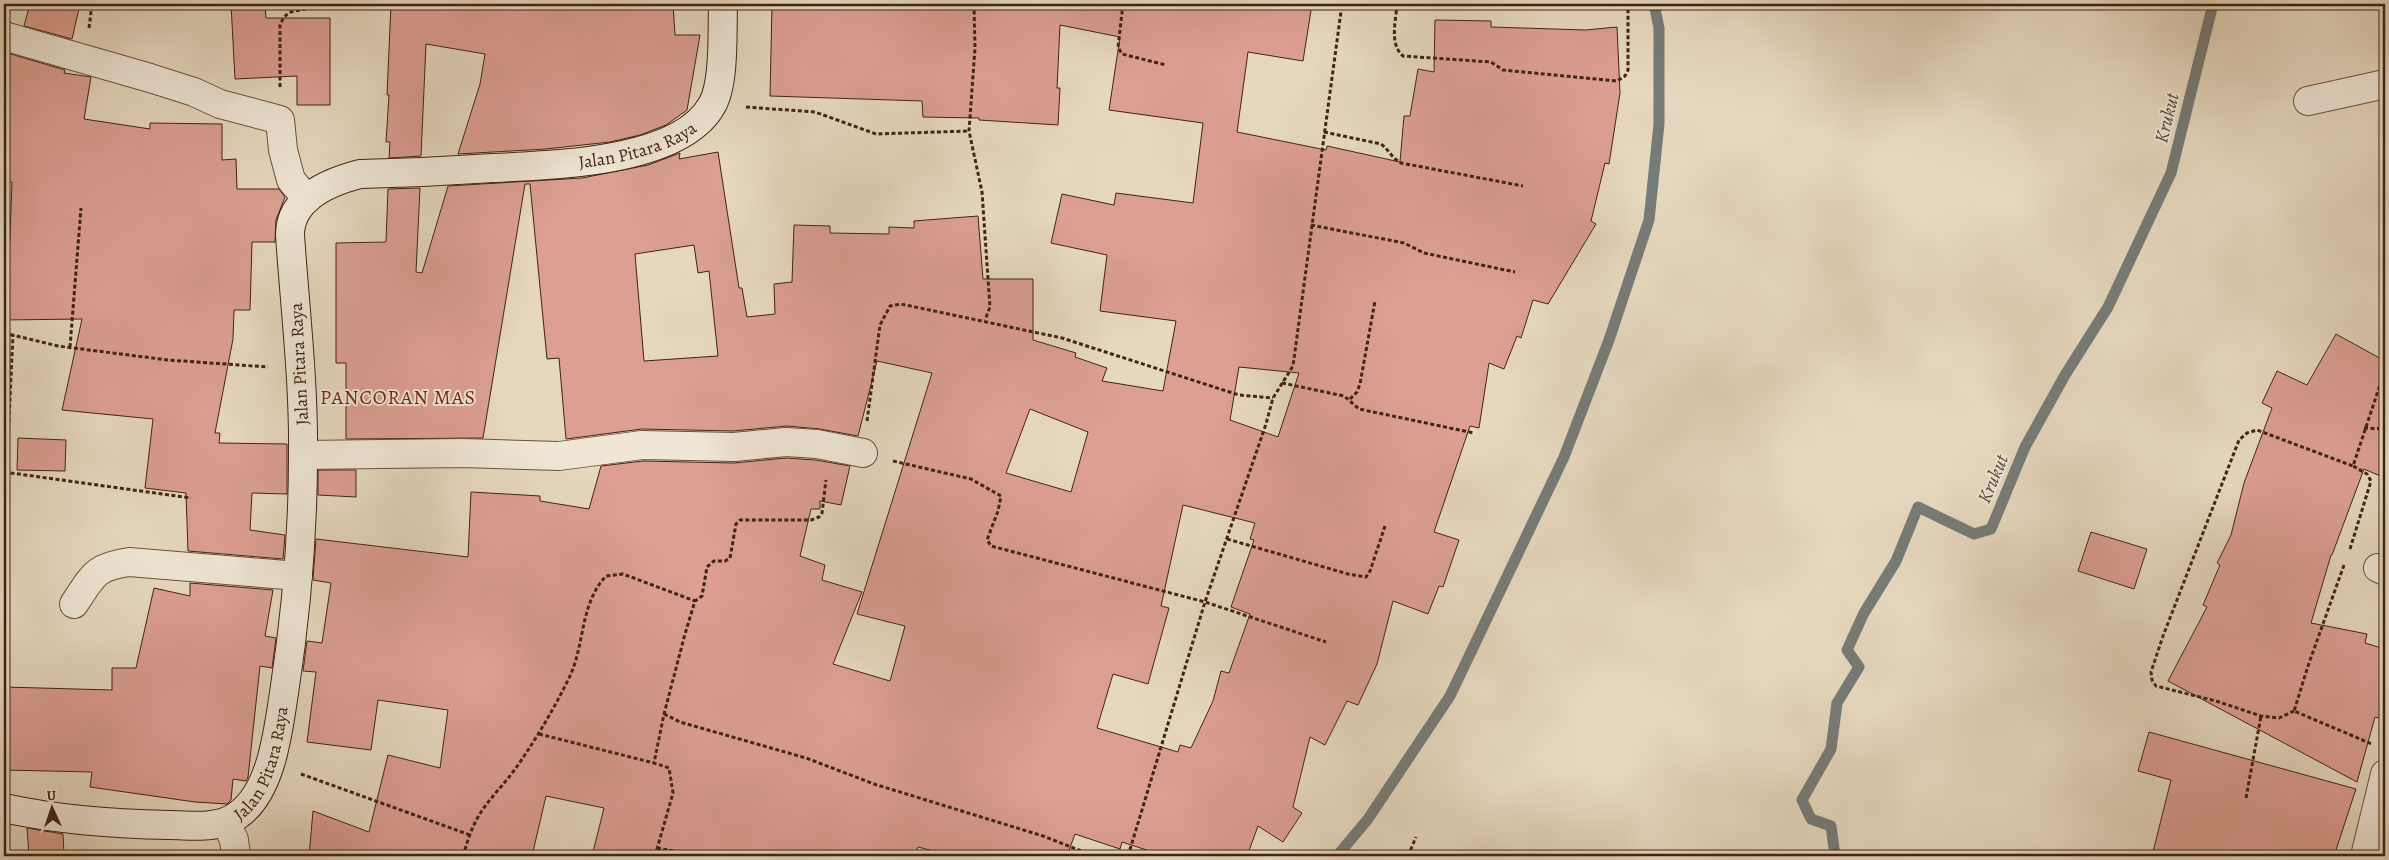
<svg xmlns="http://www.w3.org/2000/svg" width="2389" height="860" font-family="Alegreya,serif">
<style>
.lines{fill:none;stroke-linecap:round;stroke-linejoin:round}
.stream{stroke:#767c78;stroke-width:11}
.building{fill:#dc9f92;stroke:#402311;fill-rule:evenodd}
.minor-casing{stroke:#6a503c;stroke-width:30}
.secondary-casing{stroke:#402311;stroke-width:30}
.path{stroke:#402311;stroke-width:3;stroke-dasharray:4 2.5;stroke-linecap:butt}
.minor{stroke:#efe6d5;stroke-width:28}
.secondary{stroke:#efe6d5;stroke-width:28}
.labels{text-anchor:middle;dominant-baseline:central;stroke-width:4;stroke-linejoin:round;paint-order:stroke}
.street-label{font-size:18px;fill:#402311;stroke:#efe6d5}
.water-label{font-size:19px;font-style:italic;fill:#56483c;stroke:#efe6d5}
.quarter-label{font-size:20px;letter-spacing:1px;fill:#7a1f14;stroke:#efe6d5}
</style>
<rect width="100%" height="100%" fill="#e6d8bf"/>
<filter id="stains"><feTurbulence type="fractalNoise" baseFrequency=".004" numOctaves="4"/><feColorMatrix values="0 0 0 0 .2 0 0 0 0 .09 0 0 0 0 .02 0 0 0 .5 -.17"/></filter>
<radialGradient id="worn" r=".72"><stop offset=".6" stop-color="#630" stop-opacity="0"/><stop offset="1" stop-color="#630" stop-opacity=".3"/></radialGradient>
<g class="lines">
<g class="stream">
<polyline points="1337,856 1368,819 1450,696 1564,457 1609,340 1649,220 1659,124 1659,28 1654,4"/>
<polyline points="1835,856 1831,826 1811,819 1802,800 1831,749 1837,703 1859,667 1847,650 1864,613 1896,561 1918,507 1974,534 1991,529 2025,447 2065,375 2108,307 2171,173 2213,4"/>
</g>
</g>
<g class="building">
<polygon points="30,4 80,4 72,39 24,26"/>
<polygon points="231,4 265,4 266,18 330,18 330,105 297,105 297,76 235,79"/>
<polygon points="391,4 673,4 675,35 700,35 687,110 666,125 640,135 610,142 546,149 458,154 480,84 485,54 426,44 421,156 389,158 390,142 386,142 389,95 387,95"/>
<path d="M 772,4 L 1312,4 L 1303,61 L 1248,52 L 1237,132 L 1326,150 L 1327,146 L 1400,162 L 1404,116 L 1410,116 L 1418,69 L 1434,72 L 1435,20 L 1491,21 L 1491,27 L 1586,30 L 1617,27 L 1620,93 L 1609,164 L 1605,163 L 1591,221 L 1596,224 L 1548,304 L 1533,300 L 1521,338 L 1517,336 L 1504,369 L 1489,363 L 1479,428 L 1470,426 L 1434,532 L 1459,540 L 1443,587 L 1439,586 L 1428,614 L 1393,601 L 1377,664 L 1358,705 L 1347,701 L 1325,745 L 1310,737 L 1293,807 L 1302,813 L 1283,842 L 1258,826 L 1247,856 L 1165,856 L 1122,842 L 1120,849 L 1075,834 L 1067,856 L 953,856 L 918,847 L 914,856 L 592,856 L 604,808 L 546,796 L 532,856 L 309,856 L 313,811 L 369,832 L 388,755 L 440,768 L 448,710 L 378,700 L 371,750 L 307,742 L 316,672 L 303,671 L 307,641 L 322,643 L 331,583 L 313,580 L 316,539 L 468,557 L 471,492 L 540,496 L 540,501 L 589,509 L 601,466 L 643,461 L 734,463 L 786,458 L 815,460 L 850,466 L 841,505 L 820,501 L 820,509 L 811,509 L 800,556 L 825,565 L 822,580 L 862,592 L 833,664 L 890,681 L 905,626 L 857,614 L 932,373 L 877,361 L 858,436 L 820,429 L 787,426 L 733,431 L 642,429 L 566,439 L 559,358 L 547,359 L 530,184 L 525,184 L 483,438 L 346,439 L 346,363 L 336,363 L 336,243 L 386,242 L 388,189 L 420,188 L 416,272 L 422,273 L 448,186 L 582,178 L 648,165 L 680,153 L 679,159 L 718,152 L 739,288 L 742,288 L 747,317 L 775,314 L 774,284 L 792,282 L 794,225 L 830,226 L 830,233 L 889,234 L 889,227 L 914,228 L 914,221 L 978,216 L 983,279 L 1033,279 L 1033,340 L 1076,353 L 1075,357 L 1107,368 L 1102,381 L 1163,391 L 1176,321 L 1100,311 L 1107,255 L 1051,243 L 1062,194 L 1114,205 L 1116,193 L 1193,203 L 1203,123 L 1109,110 L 1120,37 L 1060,25 L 1057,88 L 1060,88 L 1058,125 L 979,120 L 979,118 L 923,117 L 922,101 L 770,96 ZM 694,245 L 698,273 L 709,271 L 718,356 L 644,361 L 635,254 ZM 1239,367 L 1299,373 L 1278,437 L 1230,420 ZM 1030,409 L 1088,432 L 1071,492 L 1006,473 ZM 1183,505 L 1255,523 L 1250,539 L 1254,540 L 1231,607 L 1250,614 L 1229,673 L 1221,671 L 1213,701 L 1191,748 L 1180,745 L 1178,752 L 1097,728 L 1113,674 L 1148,684 L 1169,608 L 1161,606 Z"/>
<polygon points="4,52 65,70 64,73 91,77 84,119 150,129 150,123 222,124 222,160 236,159 237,189 279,189 285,197 276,220 275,242 252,242 250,310 234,310 233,339 215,433 220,433 219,443 287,444 287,494 252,493 250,530 285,535 283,559 188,551 186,493 145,488 153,419 62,410 82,319 4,320 4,286 8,286 12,182 4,182"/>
<polygon points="2336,334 2385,361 2385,478 2364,469 2332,555 2331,555 2311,623 2367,634 2365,643 2385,649 2385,720 2375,717 2357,782 2168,681 2207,607 2203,605 2220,565 2217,563 2231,535 2244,483 2272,408 2262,403 2277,371 2307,385"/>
<polygon points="18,438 66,440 65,471 17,470"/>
<polygon points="318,470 356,470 356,497 318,495"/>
<polygon points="2091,532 2147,549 2134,589 2078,571"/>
<polygon points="190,583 273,590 265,636 276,638 272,668 260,666 248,777 246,781 233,779 231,800 227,804 195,802 90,787 92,772 4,770 4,687 112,690 112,668 136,668 154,588 190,596"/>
<polygon points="2149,732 2356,789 2334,856 2152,856 2171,780 2138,771"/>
<polygon points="27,828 63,834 64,855 29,856"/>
</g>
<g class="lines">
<g class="minor-casing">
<g id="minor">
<polyline points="4,36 150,78 194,92 220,104 280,120 283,150 291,180 307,199"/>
<polyline points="2308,101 2385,84"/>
<polyline points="303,455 463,453 559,456 642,445 734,447 786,442 817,444 863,453"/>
<polyline points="2378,568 2385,571"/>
<path d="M 74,604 C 93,576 94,567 129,562 L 298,576"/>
<polyline points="226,822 234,840 236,856"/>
<polyline points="2365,856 2385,774"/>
</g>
</g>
<g class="secondary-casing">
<g id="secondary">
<path id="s1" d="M 4,808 C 58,820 114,824 170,825 C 183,825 198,827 211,825 C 221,824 230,821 238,815 C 272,791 278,731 284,693 C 296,615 303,535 303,456 C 304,383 295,309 290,235 C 290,198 329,182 360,174 C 405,173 449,171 493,168 C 552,165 680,163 712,105 C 725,83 722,30 723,4"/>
</g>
</g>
<g class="path">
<polyline points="974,4 975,48 969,131 982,192 990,307 985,320"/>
<polyline points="1123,4 1118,47 1122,54 1166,65"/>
<path d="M 1397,4 C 1396,21 1389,44 1403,56 L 1491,62 L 1503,70 L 1617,81 L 1625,76 L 1628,70 L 1628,4"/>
<polyline points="89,28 92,4"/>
<path d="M 280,87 L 280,25 C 289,3 302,16 314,4"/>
<polyline points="746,107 815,112 876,134 969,131"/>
<path d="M 1324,132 L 1381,144 C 1389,150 1392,158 1401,163 L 1523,186"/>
<polyline points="1311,225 1404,243 1424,253 1515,272"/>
<polyline points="4,333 58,346 168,360 268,367"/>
<polyline points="70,347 81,208"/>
<polyline points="1282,383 1344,396 1359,409 1474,433"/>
<polyline points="1350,399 1357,392 1360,384 1375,301"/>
<polyline points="867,421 880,325 890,306 901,304 1062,338 1239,395 1273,398"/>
<polyline points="2364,428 2385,429"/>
<polyline points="893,461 971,479 1001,496 998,511 987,540 991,546 1205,602 1326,642"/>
<polyline points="4,472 191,498"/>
<polyline points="4,525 13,335"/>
<polyline points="1227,539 1348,574 1366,577 1370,571 1385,526"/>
<polyline points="2350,549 2371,481 2367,474 2353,466 2380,385 2385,382"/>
<polyline points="2344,565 2308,666 2294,711 2372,744"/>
<polyline points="2294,711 2279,718 2261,716 2216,701 2156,686 2152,680 2151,672 2163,636 2239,440 2247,433 2257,430 2353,466"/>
<polyline points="664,714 680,722 806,758 874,784 1043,836 1094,856"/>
<polyline points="539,734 654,763"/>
<polyline points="301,774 470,835"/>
<polyline points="2246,798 2261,716"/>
<polyline points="657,848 703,856"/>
<path d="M 463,856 C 467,843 471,829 478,817 C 489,798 506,783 518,765 C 538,736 555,707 570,676 C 585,643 580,604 606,576 L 623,574 L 695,601"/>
<polyline points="655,856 673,793 669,768 654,763 664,714 685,634 695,601 702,596 707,567 714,561 725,561 730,558 736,524 740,520 811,520 819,517 822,513 826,480"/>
<polyline points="1128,856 1205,602 1266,424 1273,398 1293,366 1342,4"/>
<polyline points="1408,856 1416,837"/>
</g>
<use href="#minor" class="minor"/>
<use href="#secondary" class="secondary"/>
</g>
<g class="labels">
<g class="street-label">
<text stroke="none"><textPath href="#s1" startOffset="1211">Jalan Pitara Raya</textPath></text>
<text transform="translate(299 364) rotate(-93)">Jalan Pitara Raya</text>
<text stroke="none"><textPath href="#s1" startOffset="296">Jalan Pitara Raya</textPath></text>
</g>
<g class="water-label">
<text transform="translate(2167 118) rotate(-76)">Krukut</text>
<text transform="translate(1993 479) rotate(-67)">Krukut</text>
</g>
<g class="quarter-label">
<text x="398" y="397">PANCORAN MAS</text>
</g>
</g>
<rect width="2389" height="860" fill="none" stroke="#e6d8bf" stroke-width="20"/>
<rect x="5" y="5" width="2379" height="850" fill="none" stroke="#402311" stroke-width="2.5"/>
<rect x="10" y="10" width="2369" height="840" fill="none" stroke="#402311"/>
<g transform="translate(52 808) rotate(357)" stroke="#efe6d5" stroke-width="4" paint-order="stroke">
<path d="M0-4L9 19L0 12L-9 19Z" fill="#402311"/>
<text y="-8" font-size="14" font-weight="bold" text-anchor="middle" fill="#402311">U</text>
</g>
<rect width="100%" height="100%" filter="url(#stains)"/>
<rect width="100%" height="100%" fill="url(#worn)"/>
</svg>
